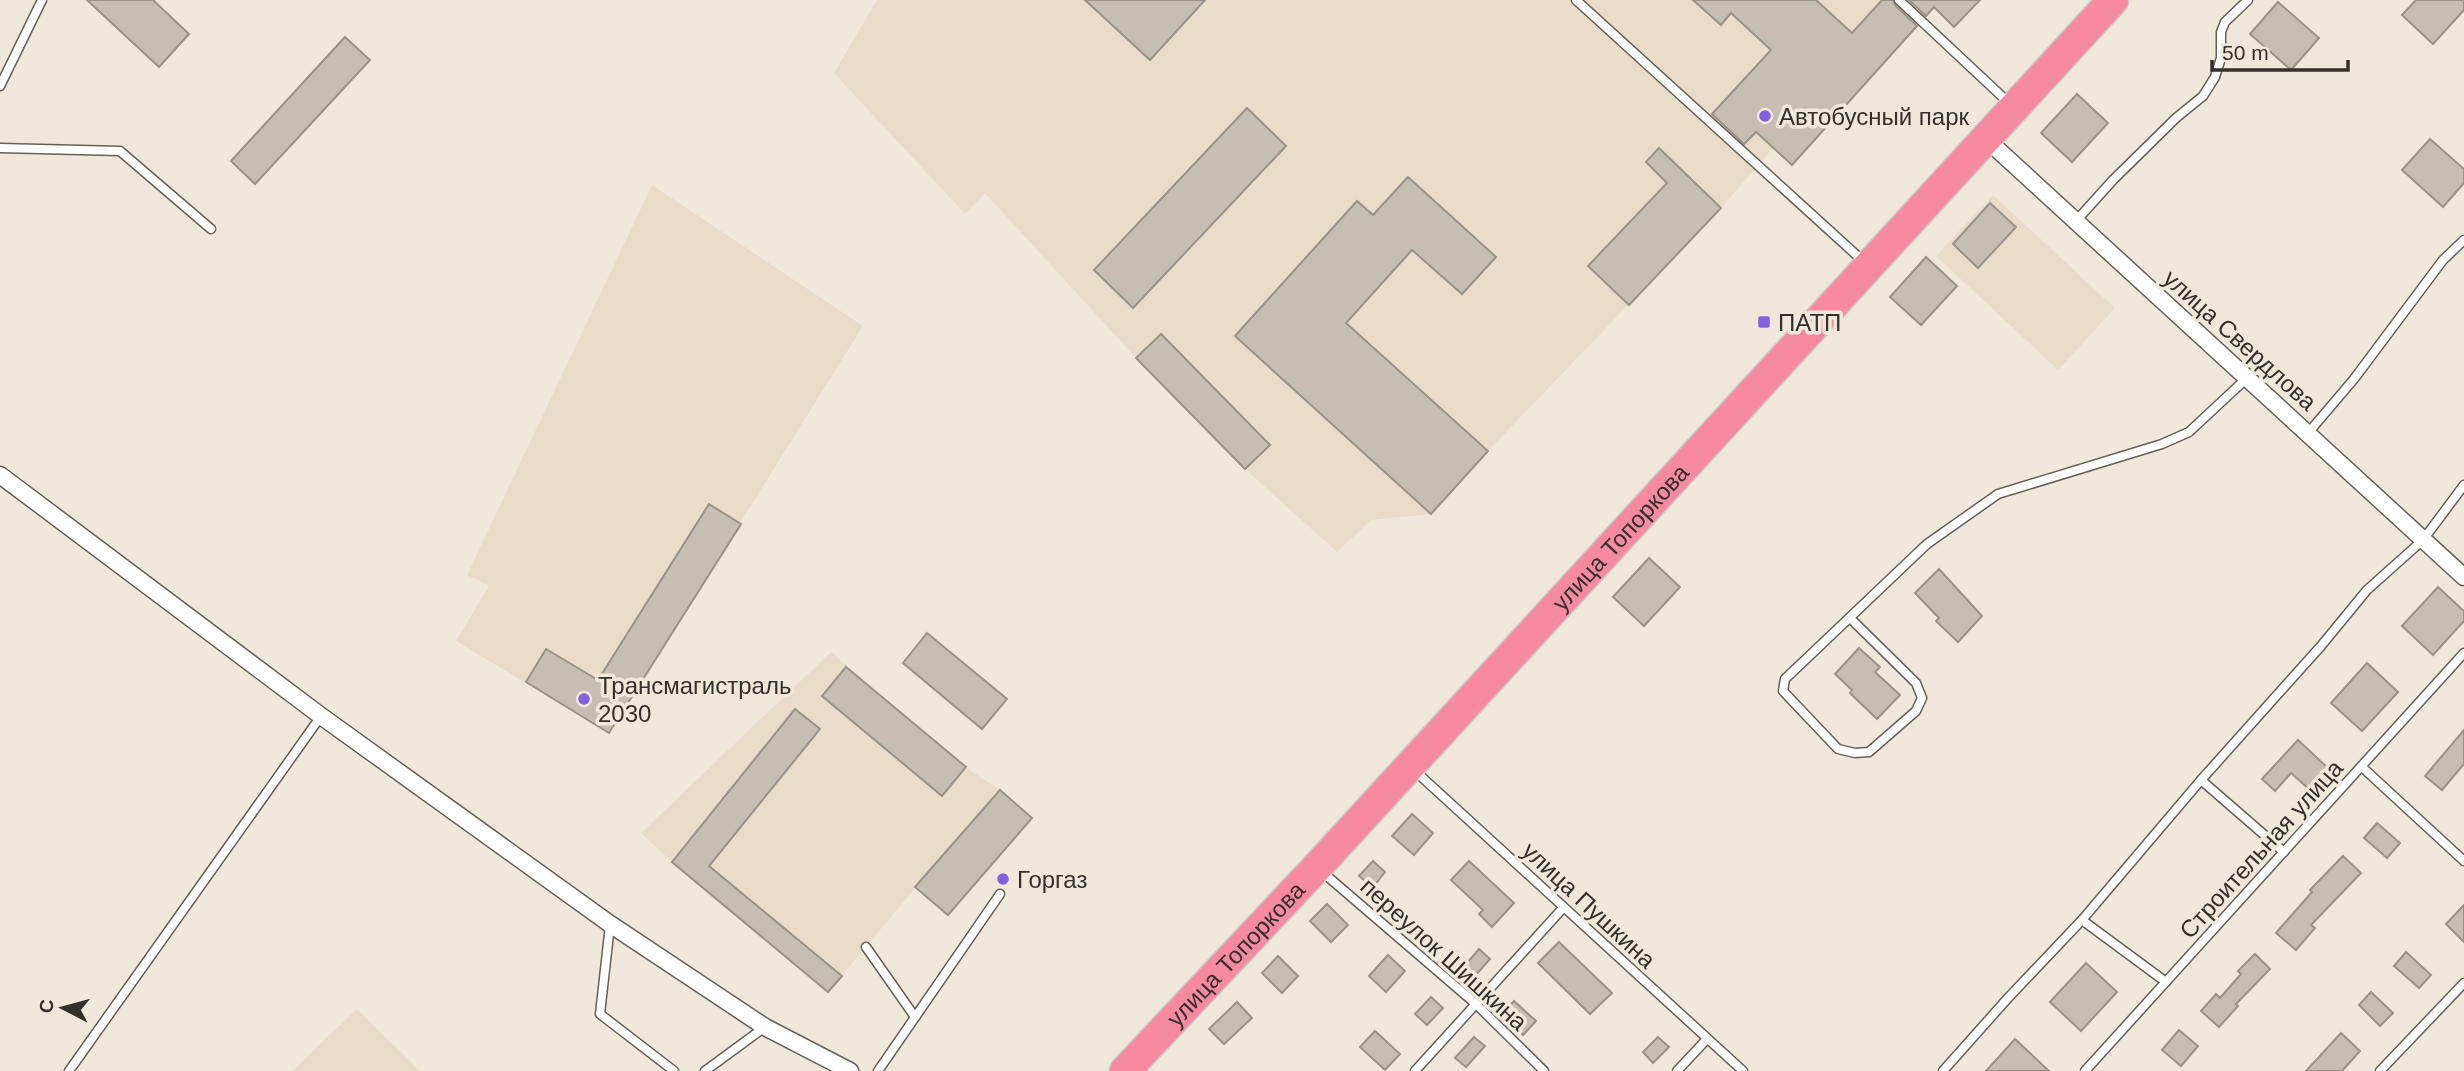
<svg xmlns="http://www.w3.org/2000/svg" width="2464" height="1071" font-family="Arial,sans-serif">
<style>
.built{fill:#e9ddca}
.building{fill:#c5beb2;stroke:#999287;stroke-width:2}
.lines{fill:none;stroke-linecap:round;stroke-linejoin:round}
.lane-casing{stroke:#676056;stroke-width:11}
.street-casing{stroke:#676056;stroke-width:19}
.highway-casing{stroke:#cac9c8;stroke-width:33}
.lane{stroke:#fff;stroke-width:8}
.street{stroke:#fff;stroke-width:16}
.highway{stroke:#f78aa0;stroke-width:30}
.poi-dot{fill:#8161dc;stroke:#f0e8db;stroke-width:2.5}
.labels{text-anchor:middle;dominant-baseline:central;stroke-width:7;stroke-linejoin:round;paint-order:stroke}
.poi-label{font-size:24px;fill:#34312c;stroke:#f0e8db;text-anchor:start}
.street-label{font-size:24px;fill:#34312c;stroke:#f0e8db}
</style>
<rect width="100%" height="100%" fill="#f0e8db"/>
<g class="built">
<polygon points="877,0 1882,0 1795,96 1827,125 1792,165 1773,148 1721,208 1488,451 1431,514 1371,520 1337,552 1245,469 1136,358 985,193 965,214 834,73"/>
<polygon points="652,185 863,326 609,733 456,641 489,586 467,575"/>
<polygon points="1993,195 2115,308 2058,370 1936,256"/>
<polygon points="831,652 965,767 1000,790 1032,818 948,915 915,888 828,992 672,862 641,833"/>
<polygon points="357,1009 420,1071 292,1071"/>
</g>
<g class="building">
<polygon points="87,0 153,0 189,34 159,67"/>
<polygon points="1085,0 1205,0 1150,60"/>
<polygon points="1693,0 1816,0 1852,33 1882,0 1893,0 1895,5 1917,26 1792,165 1756,132 1744,144 1712,114 1771,50 1731,13 1721,25"/>
<polygon points="1909,0 1980,0 1954,27 1934,7 1926,16"/>
<polygon points="2416,0 2464,0 2464,10 2433,44 2402,15"/>
<polygon points="2278,2 2319,38 2291,70 2250,34"/>
<polygon points="345,37 370,60 255,184 231,161"/>
<polygon points="2077,94 2108,123 2072,162 2041,133"/>
<polygon points="1247,108 1286,146 1133,308 1094,270"/>
<polygon points="2430,139 2464,169 2464,183 2443,207 2402,170"/>
<polygon points="1659,148 1721,208 1629,305 1588,266 1667,183 1646,162"/>
<polygon points="1408,177 1496,257 1462,294 1412,250 1346,323 1488,451 1431,514 1235,336 1357,201 1373,215"/>
<polygon points="1990,203 2016,227 1978,268 1953,244"/>
<polygon points="1926,257 1957,286 1921,325 1890,297"/>
<polygon points="1161,334 1270,445 1245,469 1136,358"/>
<polygon points="709,504 741,524 609,733 526,682 546,649 598,680"/>
<polygon points="1649,558 1680,587 1644,626 1613,597"/>
<polygon points="1939,569 1982,616 1958,642 1936,621 1939,618 1915,593"/>
<polygon points="2438,587 2464,611 2464,621 2433,655 2402,626"/>
<polygon points="927,633 1007,699 982,729 903,663"/>
<polygon points="1859,648 1880,667 1875,672 1900,695 1877,719 1850,693 1852,690 1835,674"/>
<polygon points="2367,663 2398,692 2362,731 2331,703"/>
<polygon points="846,667 966,767 942,796 822,696"/>
<polygon points="795,709 820,729 709,866 842,976 828,992 672,862"/>
<polygon points="2464,730 2464,764 2442,790 2425,776"/>
<polygon points="2298,740 2329,769 2310,790 2291,773 2275,791 2262,779"/>
<polygon points="1000,790 1032,818 948,915 915,887"/>
<polygon points="1412,814 1433,833 1414,855 1392,836"/>
<polygon points="2377,823 2400,843 2387,858 2364,838"/>
<polygon points="2343,856 2361,873 2311,925 2315,928 2296,950 2276,933 2312,892 2310,890"/>
<polygon points="1373,861 1385,872 1373,887 1359,876"/>
<polygon points="1469,861 1514,903 1492,927 1479,914 1483,910 1451,880"/>
<polygon points="1327,904 1348,925 1331,942 1310,921"/>
<polygon points="2464,905 2464,942 2446,924"/>
<polygon points="1559,942 1612,993 1590,1014 1538,963"/>
<polygon points="1452,948 1468,962 1479,949 1490,959 1466,986 1438,963"/>
<polygon points="2406,952 2431,975 2419,988 2394,966"/>
<polygon points="2255,954 2270,969 2236,1004 2238,1006 2219,1027 2201,1011 2216,994 2220,998 2241,974 2238,971"/>
<polygon points="1388,955 1405,971 1386,992 1369,976"/>
<polygon points="1278,956 1298,976 1282,993 1262,973"/>
<polygon points="2086,963 2117,992 2081,1031 2050,1002"/>
<polygon points="2371,992 2393,1013 2380,1026 2359,1005"/>
<polygon points="1431,997 1443,1008 1427,1025 1415,1014"/>
<polygon points="1514,1001 1536,1021 1523,1035 1502,1014"/>
<polygon points="1237,1002 1252,1018 1224,1044 1209,1029"/>
<polygon points="2179,1030 2198,1046 2181,1066 2162,1050"/>
<polygon points="1375,1031 1400,1054 1385,1070 1360,1047"/>
<polygon points="2341,1033 2360,1051 2342,1071 2306,1071"/>
<polygon points="1474,1037 1485,1046 1466,1067 1455,1058"/>
<polygon points="1658,1037 1669,1047 1653,1063 1643,1052"/>
<polygon points="2015,1039 2049,1071 1986,1071"/>
</g>
<g class="lines">
<g class="lane-casing">
<g id="lane">
<polyline points="1576,0 1863,261"/>
<polyline points="1899,0 2009,103"/>
<polyline points="0,86 42,0"/>
<polyline points="0,148 120,151 211,229"/>
<polyline points="2076,221 2113,180 2176,118 2203,96 2215,77 2221,58 2221,32 2225,22 2248,0"/>
<polyline points="2308,433 2354,379 2443,260 2464,240"/>
<polyline points="1850,618 1916,683 1922,698 1916,711 1869,752 1855,753 1838,749 1783,691 1785,679 1927,544 1998,494 2162,444 2189,432 2247,378"/>
<polyline points="2362,767 2464,861"/>
<polyline points="1414,770 1743,1071"/>
<polyline points="2201,780 2284,852"/>
<polyline points="1320,870 1476,1004 1544,1071"/>
<polyline points="2082,920 2166,982"/>
<polyline points="610,925 600,1014 674,1071"/>
<polyline points="866,947 915,1017"/>
<polyline points="69,1071 321,716"/>
<polyline points="705,1071 765,1027"/>
<polyline points="878,1071 1000,894"/>
<polyline points="1415,1071 1563,908"/>
<polyline points="1677,1071 1707,1039"/>
<polyline points="1943,1071 2008,998 2082,920 2201,780 2321,646 2367,590 2423,540 2464,485"/>
<polyline points="2085,1071 2464,653"/>
<polyline points="2380,1071 2464,983"/>
</g>
</g>
<g class="street-casing">
<g id="street">
<polyline points="1985,138 2464,577"/>
<polyline points="0,475 321,716 610,924 765,1027 850,1071"/>
</g>
</g>
<g class="highway-casing">
<g id="highway">
<path id="s1" d="M 1125,1071 L 1317,867 L 2113,0"/>
</g>
</g>
<use href="#lane" class="lane"/>
<use href="#street" class="street"/>
<use href="#highway" class="highway"/>
</g>
<g class="poi-dot">
<circle cx="1765" cy="116" r="7"/>
<rect x="1757" y="315" width="14" height="14" rx="3.5"/>
<circle cx="584" cy="699" r="7"/>
<circle cx="1003" cy="879" r="7"/>
</g>
<g class="labels">
<g class="poi-label">
<text x="1779" y="116">Автобусный парк</text>
<text x="1778" y="322">ПАТП</text>
<text x="598" y="685">Трансмагистраль<tspan x="598" dy="28">2030</tspan></text>
<text x="1017" y="879">Горгаз</text>
</g>
<g class="street-label">
<text transform="translate(2240 340) rotate(42)">улица Свердлова</text>
<text stroke="none"><textPath href="#s1" startOffset="728">улица Топоркова</textPath></text>
<text transform="translate(2261 849) rotate(-48)">Строительная улица</text>
<text transform="translate(1589 905) rotate(43)">улица Пушкина</text>
<text stroke="none"><textPath href="#s1" startOffset="161">улица Топоркова</textPath></text>
<text transform="translate(1444 954) rotate(42)">переулок Шишкина</text>
</g>
</g>
<g transform="translate(63 1008) rotate(276)" stroke="#f0e8db" stroke-width="5" paint-order="stroke">
<path d="M0-5L12 26L0 18L-12 26Z" fill="#34312c"/>
<text y="-10" font-size="19" font-weight="bold" text-anchor="middle" fill="#34312c">С</text>
</g>
<path d="M2212 60v10h136v-10" fill="none" stroke="#34312c" stroke-width="3.5"/>
<text x="2222" y="60" font-size="21" fill="#34312c" stroke="#f0e8db" stroke-width="5" paint-order="stroke">50 m</text>
</svg>
